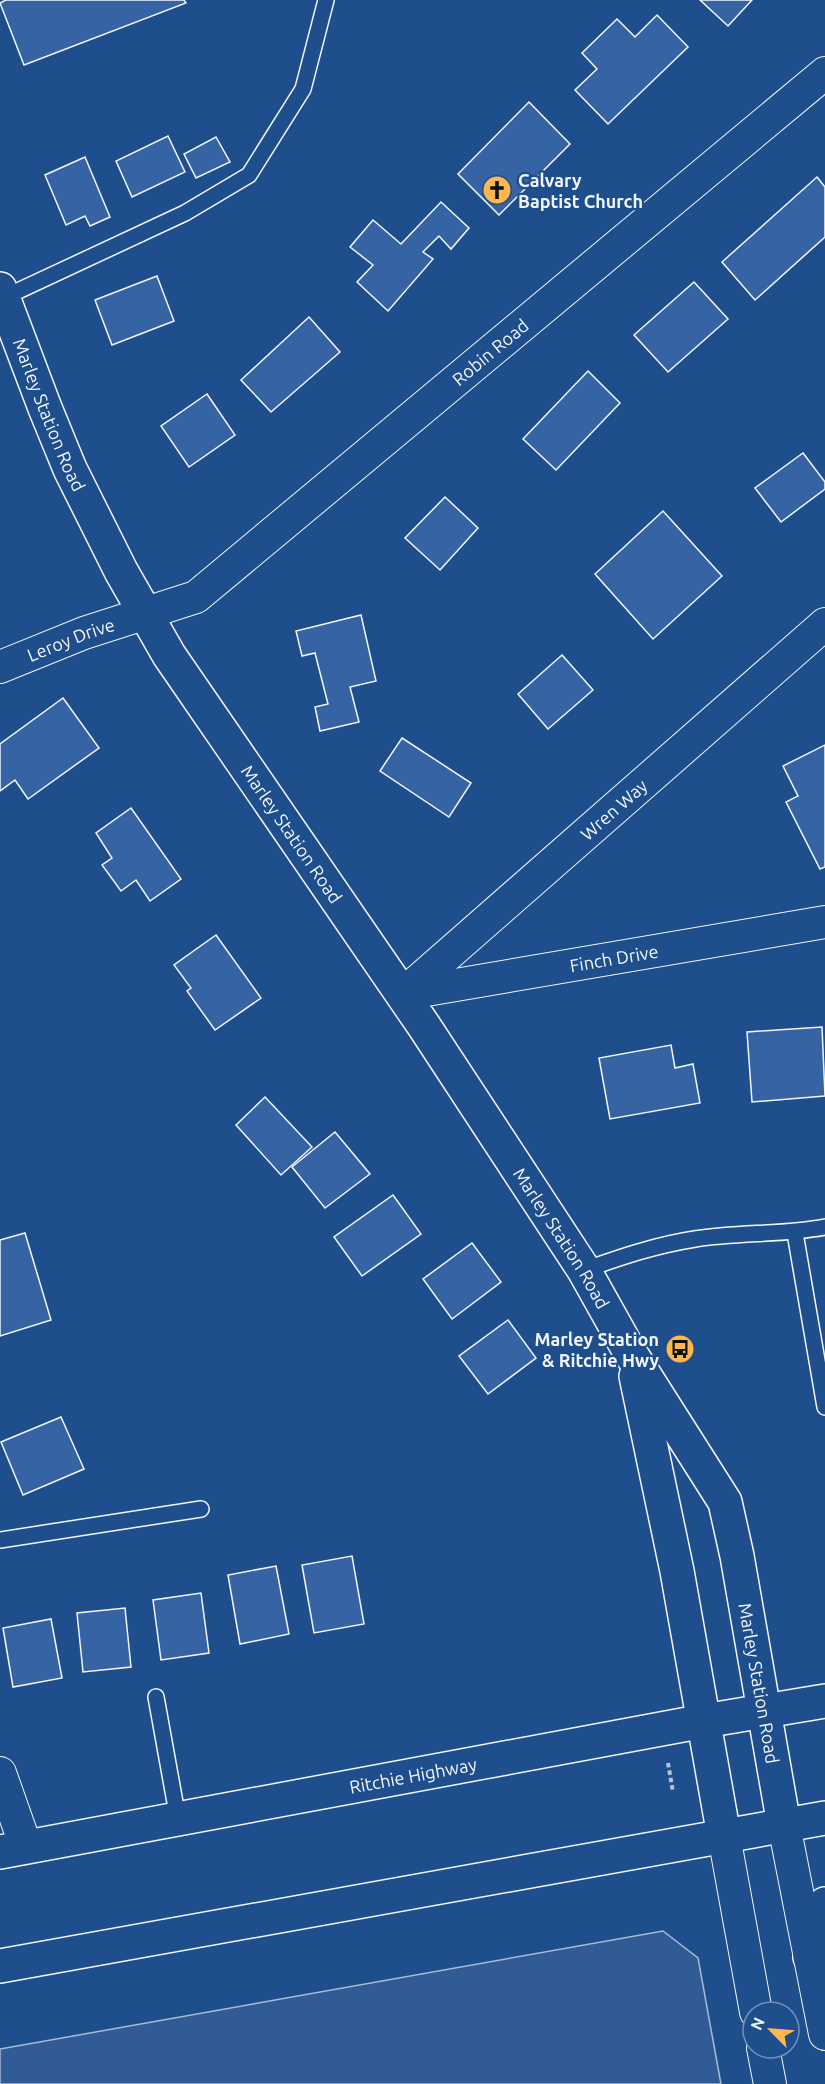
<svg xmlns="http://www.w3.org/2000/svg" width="825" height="2084" font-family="Ubuntu,sans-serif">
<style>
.parking{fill:#305b95;stroke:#a8bbd7;stroke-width:1.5}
.building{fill:#3563a3;stroke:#f2f6ff;stroke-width:1.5}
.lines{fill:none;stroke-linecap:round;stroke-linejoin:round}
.lane-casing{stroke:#f2f6ff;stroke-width:18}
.street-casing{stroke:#f2f6ff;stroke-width:34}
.secondary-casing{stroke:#f2f6ff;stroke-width:36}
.primary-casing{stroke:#f2f6ff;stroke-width:36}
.path{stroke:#b3c4dc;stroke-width:4;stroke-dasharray:4.5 3;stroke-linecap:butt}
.lane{stroke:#1f4e8c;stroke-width:15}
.street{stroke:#1f4e8c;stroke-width:32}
.secondary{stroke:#1f4e8c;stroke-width:33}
.primary{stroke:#1f4e8c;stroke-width:33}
.labels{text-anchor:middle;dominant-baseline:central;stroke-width:4.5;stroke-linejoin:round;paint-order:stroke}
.poi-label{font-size:18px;font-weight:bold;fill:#f2f6ff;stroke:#1f4e8c;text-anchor:start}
.street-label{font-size:18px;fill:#f2f6ff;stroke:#1f4e8c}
</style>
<rect width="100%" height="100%" fill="#1f4e8c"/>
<polygon class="parking" points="663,1931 698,1958 721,2084 0,2084 0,2049"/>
<g class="building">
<polygon points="6,0 184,0 186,3 24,65 0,3"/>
<polygon points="700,0 752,0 728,26"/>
<polygon points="657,15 688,47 608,124 575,90 597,69 582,53 617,19 635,37"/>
<polygon points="529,102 570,144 499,215 458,174"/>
<polygon points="168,136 185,172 132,197 116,161"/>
<polygon points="216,137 230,162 196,178 184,154"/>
<polygon points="85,157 110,217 90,226 85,216 66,225 45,175"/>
<polygon points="817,177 825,187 825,237 755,300 722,262"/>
<polygon points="441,202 469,228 451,249 439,236 423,252 433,259 388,311 357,282 373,265 350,247 373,220 401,244"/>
<polygon points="157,276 174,321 112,345 95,300"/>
<polygon points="694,282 728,319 668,372 634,335"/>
<polygon points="309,317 340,352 271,412 241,380"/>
<polygon points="588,371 620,403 556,470 523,439"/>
<polygon points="207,394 235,435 189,467 161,426"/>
<polygon points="803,453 825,482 825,489 781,522 755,488"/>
<polygon points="445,497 478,528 440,570 405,538"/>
<polygon points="663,511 722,576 653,639 595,574"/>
<polygon points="361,615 376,681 350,687 359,722 320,731 315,707 328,704 315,653 302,656 296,631"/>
<polygon points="562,655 593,690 548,729 518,694"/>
<polygon points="63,698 99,748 28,799 15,780 0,791 0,744"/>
<polygon points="402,738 471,783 449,817 380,771"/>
<polygon points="825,745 825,867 820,869 786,802 798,796 783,766"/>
<polygon points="131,808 181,879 150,901 136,880 121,891 102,865 112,858 96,833"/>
<polygon points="216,935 261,998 215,1030 187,991 191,988 174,965"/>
<polygon points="822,1027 825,1096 752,1102 747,1032"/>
<polygon points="671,1045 675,1068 693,1064 700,1103 610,1119 599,1058"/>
<polygon points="265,1097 312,1147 281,1175 236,1125"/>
<polygon points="335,1132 370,1174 325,1208 292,1167"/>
<polygon points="393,1195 421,1234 362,1276 334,1237"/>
<polygon points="25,1233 51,1320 0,1336 0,1240"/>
<polygon points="472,1243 501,1282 452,1319 423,1279"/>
<polygon points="508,1320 536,1358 488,1394 459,1356"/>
<polygon points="61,1417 84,1469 23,1495 1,1442"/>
<polygon points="352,1556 364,1624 314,1633 302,1565"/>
<polygon points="276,1566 289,1634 240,1644 228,1575"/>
<polygon points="201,1593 209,1653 161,1660 153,1600"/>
<polygon points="125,1608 131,1667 83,1672 77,1613"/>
<polygon points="51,1619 62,1678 13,1687 3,1628"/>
</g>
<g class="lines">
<g class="lane-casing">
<g id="lane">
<polyline points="3,298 185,213 249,175 303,89 326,0"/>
<polyline points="795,1233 825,1407"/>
<path d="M 584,1270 C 621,1257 656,1245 695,1239 C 738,1232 782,1235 825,1227"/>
<polyline points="0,1540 201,1509"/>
<polyline points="156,1697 178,1819"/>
</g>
</g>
<g class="street-casing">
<g id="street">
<path id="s1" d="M 0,667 L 84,633 L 196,597 L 825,73"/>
<path id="s2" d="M 403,994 L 825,624"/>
<path id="s3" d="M 403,994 L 825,922"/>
<polyline points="0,1773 26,1847"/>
<polyline points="784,1825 825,2034"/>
<polyline points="724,1836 756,2012"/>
<polyline points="763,2048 770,2084"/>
</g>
</g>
<g class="secondary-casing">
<g id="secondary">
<path id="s4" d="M 0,289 L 45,408 L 70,469 L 121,571 L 169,655 L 424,1026 L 584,1270 L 631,1354 L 725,1502 L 737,1556 L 784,1825"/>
<polyline points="636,1376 677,1571 724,1836"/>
</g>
</g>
<g class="primary-casing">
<g id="primary">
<path id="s5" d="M 0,1852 L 704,1721 L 825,1701"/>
<polyline points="810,1957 825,1904"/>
<polyline points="0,1966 825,1818"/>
</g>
</g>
<polyline class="path" points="668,1763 673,1792"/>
<use href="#lane" class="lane"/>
<use href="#street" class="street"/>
<use href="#secondary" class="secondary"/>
<use href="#primary" class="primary"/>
</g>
<defs>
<g id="church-disc" transform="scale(1.5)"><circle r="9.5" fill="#ffb74d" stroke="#1f4e8c"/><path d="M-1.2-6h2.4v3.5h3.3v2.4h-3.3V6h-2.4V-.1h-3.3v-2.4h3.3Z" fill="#111"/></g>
<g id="bus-disc" transform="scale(1.5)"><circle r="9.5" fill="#ffb74d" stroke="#1f4e8c"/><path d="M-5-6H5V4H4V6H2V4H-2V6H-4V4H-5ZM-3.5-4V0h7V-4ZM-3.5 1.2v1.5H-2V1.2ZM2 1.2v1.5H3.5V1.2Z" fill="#111"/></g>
</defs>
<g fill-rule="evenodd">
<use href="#church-disc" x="497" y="190"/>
<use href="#bus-disc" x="680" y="1349"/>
</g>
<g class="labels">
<g class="poi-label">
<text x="518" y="180">Calvary<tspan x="518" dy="21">Baptist Church</tspan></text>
<text x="659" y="1339" text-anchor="end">Marley Station<tspan x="659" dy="21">&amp; Ritchie Hwy</tspan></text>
</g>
<g class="street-label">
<text stroke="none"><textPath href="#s1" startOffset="591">Robin Road</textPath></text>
<text stroke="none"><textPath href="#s4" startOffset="135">Marley Station Road</textPath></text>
<text stroke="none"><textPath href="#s1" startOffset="76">Leroy Drive</textPath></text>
<text stroke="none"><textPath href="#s2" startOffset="280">Wren Way</textPath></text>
<text stroke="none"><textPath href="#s4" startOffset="621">Marley Station Road</textPath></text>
<text stroke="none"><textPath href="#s3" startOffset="214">Finch Drive</textPath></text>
<text stroke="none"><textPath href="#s4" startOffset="1107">Marley Station Road</textPath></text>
<text stroke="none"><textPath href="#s4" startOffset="1602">Marley Station Road</textPath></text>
<text stroke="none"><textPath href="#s5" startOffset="420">Ritchie Highway</textPath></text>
</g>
</g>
<g transform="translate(771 2030) rotate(295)"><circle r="28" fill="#1f4e8c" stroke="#7391ba" stroke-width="1.5"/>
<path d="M0-4.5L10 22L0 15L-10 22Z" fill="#ffb74d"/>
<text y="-9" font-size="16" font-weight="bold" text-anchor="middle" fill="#f2f6ff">N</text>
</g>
</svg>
